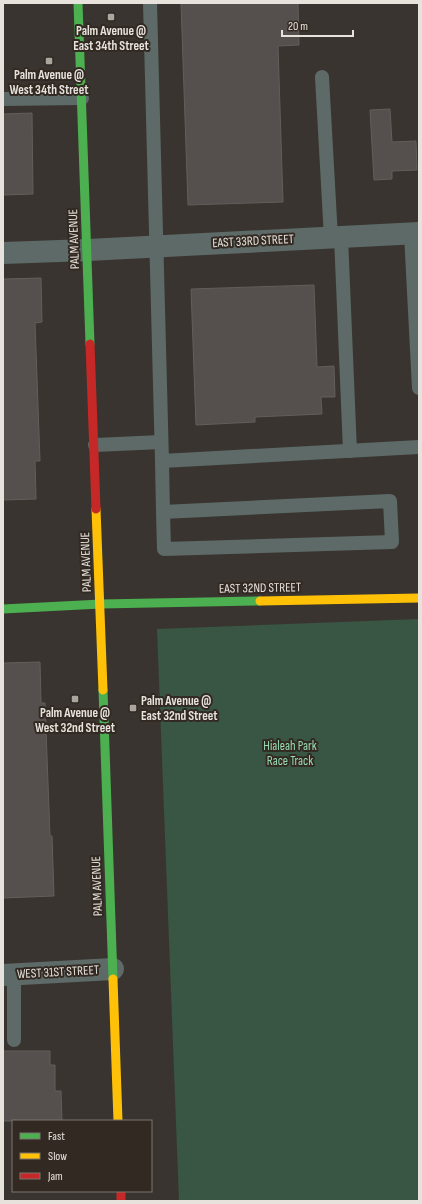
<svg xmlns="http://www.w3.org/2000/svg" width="422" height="1204" font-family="'Sofia Sans Condensed',sans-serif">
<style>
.green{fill:#395543}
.building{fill:#55504d;stroke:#625e5a}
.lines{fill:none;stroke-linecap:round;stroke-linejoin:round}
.lane{stroke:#5d6a68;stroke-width:14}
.street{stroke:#5d6a68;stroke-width:22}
.fast{stroke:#4caf50;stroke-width:9}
.slow{stroke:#ffc107;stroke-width:9}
.jam{stroke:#c62828;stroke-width:9}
.poi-dot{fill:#aaa59f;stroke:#322a22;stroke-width:1.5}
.labels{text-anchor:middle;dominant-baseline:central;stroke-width:4;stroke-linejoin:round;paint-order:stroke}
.poi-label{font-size:13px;font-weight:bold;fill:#e7e2dc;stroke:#322a22}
.street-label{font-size:13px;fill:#e7e2dc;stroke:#322a22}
.park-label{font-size:13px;fill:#99dbb3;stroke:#322a22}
</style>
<rect width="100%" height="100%" fill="#39342f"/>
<polygon class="green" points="419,619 419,1201 179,1201 157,629"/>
<g class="building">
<polygon points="181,3 298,3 299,45 278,46 283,202 188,205"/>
<polygon points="390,109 392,142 416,141 417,170 392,171 392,179 374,180 370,110"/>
<polygon points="32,113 33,194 3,195 3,114"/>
<polygon points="41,278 42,322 35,323 40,461 35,461 36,499 3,500 3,279"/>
<polygon points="314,285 317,367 334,366 335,397 321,397 322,414 255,417 255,422 196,425 191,289"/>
<polygon points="40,662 41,703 45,703 50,836 52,836 54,896 3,898 3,663"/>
<polygon points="3,1051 50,1051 50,1065 55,1065 55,1091 61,1091 62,1121 3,1121"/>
</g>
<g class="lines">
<g class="lane">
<polyline points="150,3 162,461 419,447"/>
<polyline points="322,77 331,238"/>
<polyline points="3,99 82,98"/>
<polyline points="411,234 419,388"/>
<polyline points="341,237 350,451"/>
<polyline points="95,445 161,442"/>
<polyline points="162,461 163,512 390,501 392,542 164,549 163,512"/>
<polyline points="14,974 14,1040"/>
</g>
<g class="street">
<polyline points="3,253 88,250 419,233"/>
<polyline points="3,975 113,969"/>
</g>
<g class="fast">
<polyline points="78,3 90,344"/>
<polyline points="3,609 101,604 260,601"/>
<polyline points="103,690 113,979"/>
</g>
<g class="slow">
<polyline points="96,509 103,690"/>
<polyline points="260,601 419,598"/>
<polyline points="113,979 118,1121"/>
</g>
<g class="jam">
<polyline points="90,344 96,509"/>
<polyline points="121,1191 121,1201"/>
</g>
</g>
<g class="poi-dot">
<rect x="107" y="13" width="8" height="8" rx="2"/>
<rect x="45" y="57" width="8" height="8" rx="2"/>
<rect x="71" y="695" width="8" height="8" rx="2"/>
<rect x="129" y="704" width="8" height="8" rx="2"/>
</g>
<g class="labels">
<g class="poi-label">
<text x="111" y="31">Palm Avenue @<tspan x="111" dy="15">East 34th Street</tspan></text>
<text x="49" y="75">Palm Avenue @<tspan x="49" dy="15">West 34th Street</tspan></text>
<text x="141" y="701" text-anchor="start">Palm Avenue @<tspan x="141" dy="15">East 32nd Street</tspan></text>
<text x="75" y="713">Palm Avenue @<tspan x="75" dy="15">West 32nd Street</tspan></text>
</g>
<g class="street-label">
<text transform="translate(74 239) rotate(-92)">PALM AVENUE</text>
<text transform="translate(253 241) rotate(-3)">EAST 33RD STREET</text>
<text transform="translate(86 562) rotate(-92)">PALM AVENUE</text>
<text transform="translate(260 588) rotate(-1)">EAST 32ND STREET</text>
<text transform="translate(97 886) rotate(-92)">PALM AVENUE</text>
<text transform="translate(58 972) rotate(-3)">WEST 31ST STREET</text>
</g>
<g class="park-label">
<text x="290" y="746">Hialeah Park<tspan x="290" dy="15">Race Track</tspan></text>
</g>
</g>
<rect width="422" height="1204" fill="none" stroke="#e7e2dc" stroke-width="8"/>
<rect x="12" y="1120" width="140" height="72" fill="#322a22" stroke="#7a746c"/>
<rect x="20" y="1133" width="20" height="6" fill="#4caf50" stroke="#7a746c"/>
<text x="48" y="1140" font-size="12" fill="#e7e2dc">Fast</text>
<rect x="20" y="1153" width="20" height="6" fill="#ffc107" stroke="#7a746c"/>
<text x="48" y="1160" font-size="12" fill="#e7e2dc">Slow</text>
<rect x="20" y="1173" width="20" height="6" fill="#c62828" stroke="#7a746c"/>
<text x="48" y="1180" font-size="12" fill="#e7e2dc">Jam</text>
<path d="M282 30v6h71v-6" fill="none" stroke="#e7e2dc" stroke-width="2"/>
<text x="288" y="30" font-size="12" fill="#e7e2dc" stroke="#322a22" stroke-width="3" paint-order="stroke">20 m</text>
</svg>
